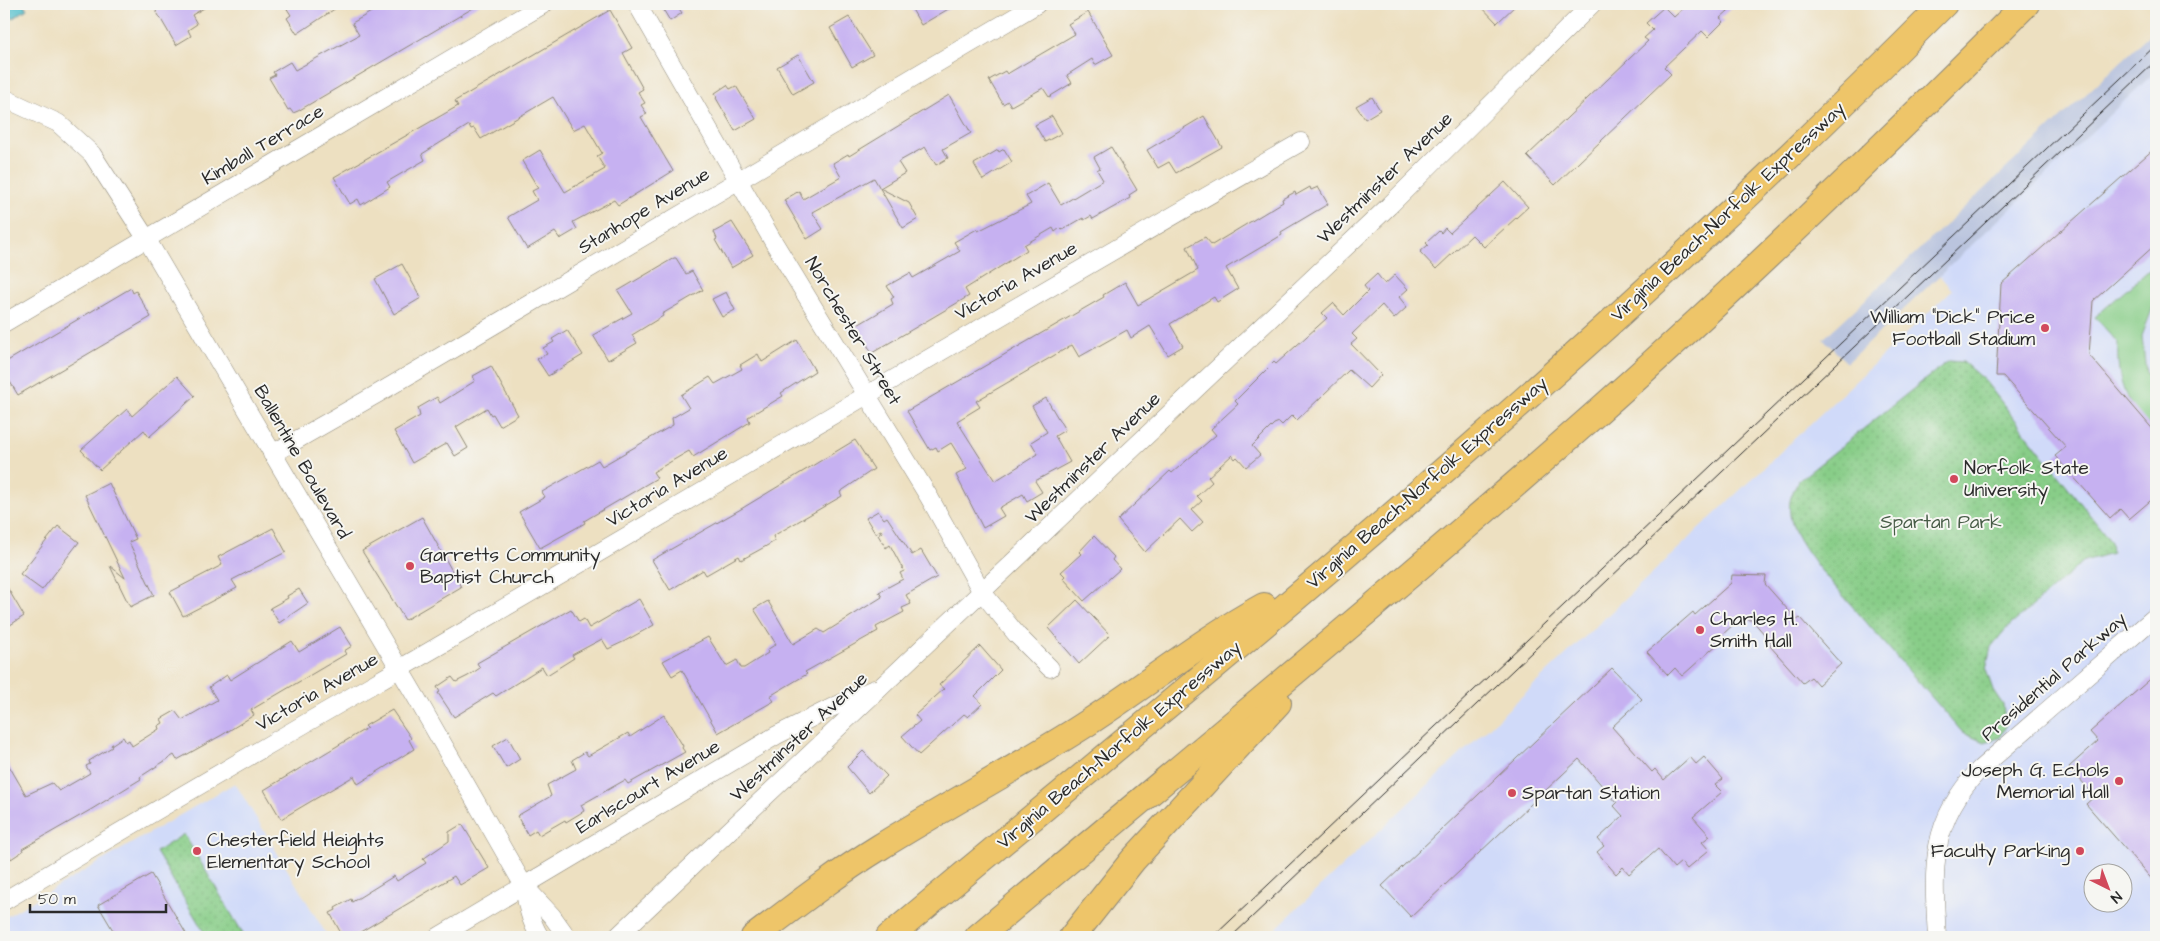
<svg xmlns="http://www.w3.org/2000/svg" width="2160" height="941" font-family="'Architects Daughter',sans-serif">
<style>
.built{fill:#d0daf9;fill-rule:evenodd}
.railway{fill:#bac4de}
.grass{fill:#88cd88;stroke:#5a7c5a}
.park{fill:url(#park-dots);stroke:#5a7c5a}
.water{fill:url(#water-ripples);stroke:#3f757c}
.building{fill:#c6b1f1}
.lines{fill:none;stroke-linecap:round;stroke-linejoin:round}
.minor-casing{stroke:#8c8676;stroke-width:19}
.highway-casing{stroke:#8c8676;stroke-width:28}
.minor{stroke:#fff;stroke-width:18}
.highway{stroke:#eec569;stroke-width:26}
.tram{stroke:#2b2b2b;stroke-width:1}
.poi-dot{fill:#d1495b;stroke:#f6f6f2;stroke-width:2}
.labels{text-anchor:middle;dominant-baseline:central;stroke-width:4;stroke-linejoin:round;paint-order:stroke}
.street-label{font-size:19px;fill:#2b2b2b;stroke:#f6f6f2}
.poi-label{font-size:19px;fill:#2b2b2b;stroke:#f6f6f2;text-anchor:start}
.park-label{font-size:19px;fill:#475c47;stroke:#f6f6f2}
</style>
<defs>
<pattern id="park-dots" width="8" height="8" patternUnits="userSpaceOnUse" patternTransform="scale(1.25)"><rect width="8" height="8" fill="#88cd88"/><path d="M2 2h.1M6 6h.1" fill="none" stroke="#76b076" stroke-width="1.8" stroke-linecap="round"/></pattern>
<pattern id="water-ripples" width="26" height="14" patternUnits="userSpaceOnUse" patternTransform="scale(1.25)"><rect width="26" height="14" fill="#53bfcc"/><path d="M2 4q2-2 4 0t4 0M15 11q2-2 4 0t4 0" fill="none" stroke="#459ba6"/></pattern>
</defs>
<rect width="100%" height="100%" fill="#f6f6f2"/>
<filter id="ink" filterUnits="userSpaceOnUse"><feTurbulence type="fractalNoise" baseFrequency=".02" numOctaves="2"/><feDisplacementMap in="SourceGraphic" scale="10" xChannelSelector="R" yChannelSelector="G"/><feConvolveMatrix kernelMatrix="1 2 1 2 8 2 1 2 1" color-interpolation-filters="sRGB"/></filter>
<filter id="wash" filterUnits="userSpaceOnUse"><feTurbulence type="fractalNoise" baseFrequency=".0096" numOctaves="4" result="noise"/><feDisplacementMap in="SourceGraphic" scale="20" xChannelSelector="R" yChannelSelector="G"/><feGaussianBlur stdDeviation="1.12" result="paint"/><feColorMatrix in="noise" values="0 0 0 0 0 0 0 0 0 0 0 0 0 0 0 0 0 1.4 0 .05"/><feComposite in="paint" operator="in"/></filter>
<g filter="url(#wash)">
<rect width="100%" height="100%" fill="#ede0c1"/>
<g class="built">
<path d="M 2156,70 L 2156,937 L 1267,937 L 1952,290 L 1939,275 ZM 2092,874 L 2122,874 L 2122,904 L 2092,904 Z"/>
<polygon points="235,783 328,937 4,937 4,918"/>
</g>
<polygon class="railway" points="2156,29 2156,71 1847,363 1823,339"/>
<path class="grass" d="M 2156,264 L 2156,299 L 2142,336 L 2146,373 L 2156,391 L 2156,430 C 2125,409 2116,379 2118,343 L 2095,317 Z"/>
<g class="park">
<path d="M 1948,361 L 1963,362 L 1985,381 L 2111,542 L 2112,553 L 2084,561 L 2005,630 L 1991,647 L 1986,670 L 1993,690 L 2003,705 L 2006,726 L 2000,738 L 1984,742 L 1963,733 L 1818,567 C 1805,549 1786,526 1790,501 C 1791,495 1795,488 1797,482 Z"/>
<polygon points="184,834 245,937 207,937 156,852"/>
</g>
<polygon class="water" points="4,4 24,4 27,9 4,24"/>
<g id="blocks">
<g class="building">
<polygon points="152,4 211,4 192,15 197,24 188,30 191,36 176,45"/>
<polygon points="284,4 342,4 297,34 287,18 291,15"/>
<polygon points="385,4 480,4 298,111 293,113 290,109 288,110 269,78 275,75 273,72 290,62 295,70 359,35 352,23"/>
<polygon points="660,4 676,4 682,13 670,21"/>
<polygon points="909,4 957,4 921,25"/>
<polygon points="1479,4 1517,4 1497,23"/>
<polygon points="1688,4 1736,4 1720,18 1724,21 1708,37 1702,31 1664,67 1671,74 1555,185 1527,156 1648,41 1644,38 1653,30 1646,23 1664,7 1674,17"/>
<polygon points="610,10 632,48 623,53 643,89 638,92 645,103 641,105 647,114 641,117 673,171 618,205 614,200 573,222 577,229 560,239 555,232 527,249 508,217 537,200 532,191 538,188 522,161 540,150 565,192 605,169 597,156 602,153 585,124 573,130 553,97 481,139 474,128 471,129 469,125 422,154 425,160 387,182 390,187 361,205 358,199 350,204 334,177 458,106 455,101"/>
<polygon points="1088,12 1113,55 1095,65 1092,59 1067,75 1072,83 1049,97 1043,88 1011,106 1008,101 1003,104 989,80 1005,71 1007,74 1075,34 1068,24"/>
<polygon points="849,17 873,55 852,67 830,28"/>
<polygon points="798,55 814,82 793,94 777,67"/>
<polygon points="727,85 730,89 736,86 756,119 735,131 716,98 717,97 715,93"/>
<polygon points="949,95 971,133 943,149 948,158 936,165 925,147 898,162 905,173 880,188 909,203 918,219 903,228 874,178 812,212 823,229 807,239 784,200 799,191 803,199 841,177 833,163 848,154 849,156"/>
<polygon points="1372,97 1380,110 1365,119 1356,106"/>
<polygon points="1052,116 1062,133 1045,142 1035,125"/>
<polygon points="1204,116 1222,147 1176,173 1169,162 1158,168 1147,150"/>
<polygon points="1111,147 1137,190 1129,195 1130,198 1093,219 1091,216 1084,220 1083,218 1062,230 1060,228 1055,232 1053,228 1024,245 1027,250 965,289 969,296 872,353 856,326 893,304 891,299 894,297 887,286 910,273 913,278 960,251 954,242 977,229 978,231 1031,204 1026,196 1048,183 1061,205 1103,180 1097,170 1100,168 1094,157"/>
<polygon points="2156,147 2156,244 2093,301 2089,355 2156,433 2156,496 2129,519 2120,509 2110,518 2055,456 2066,447 2003,376 1996,376 2001,284"/>
<polygon points="1004,149 1012,162 983,180 974,164 998,150 999,152"/>
<polygon points="1505,182 1528,207 1484,247 1472,235 1436,269 1420,252 1428,245 1426,243 1439,231 1441,233 1445,228 1450,233"/>
<polygon points="1310,187 1311,190 1318,187 1328,204 1281,232 1282,235 1226,268 1238,289 1217,302 1214,297 1170,324 1183,346 1168,355 1150,326 1131,338 1127,330 1079,357 1072,345 976,401 980,407 957,421 995,481 1038,454 1031,442 1047,432 1032,406 1046,398 1065,430 1055,436 1070,462 1035,481 1042,492 1027,501 1023,494 999,508 1004,516 983,528 956,475 967,469 951,443 938,451 936,447 930,450 907,411 1104,297 1103,295 1125,282 1138,305 1198,270 1187,247 1205,237 1212,245 1283,202 1282,199 1295,192 1296,195"/>
<polygon points="732,222 753,255 731,268 715,240 717,239 714,232"/>
<polygon points="674,258 676,258 686,274 692,271 703,290 662,314 663,316 632,335 637,343 608,360 593,335 632,313 618,291"/>
<polygon points="402,264 421,298 394,314 375,279"/>
<polygon points="1377,274 1385,284 1395,275 1408,289 1399,297 1407,307 1394,319 1382,305 1352,334 1357,339 1351,344 1381,375 1369,388 1349,370 1297,420 1292,415 1282,425 1279,422 1274,424 1252,446 1260,455 1246,467 1237,457 1235,459 1232,455 1208,477 1212,482 1197,496 1202,501 1192,510 1203,522 1192,532 1180,519 1145,552 1118,520 1170,471 1172,473 1216,435 1211,429 1238,404 1235,401 1274,362 1276,364 1327,318 1322,313 1333,303 1344,315 1368,291 1364,286"/>
<polygon points="131,288 133,293 136,291 151,317 18,395 4,372 4,363"/>
<polygon points="726,292 735,310 722,317 712,299"/>
<polygon points="567,330 583,355 548,376 537,359 547,354 543,348 554,342 552,339"/>
<polygon points="797,340 815,371 781,393 783,396 748,417 750,422 693,457 689,451 653,472 657,478 584,521 585,523 540,548 519,512 545,497 542,492 598,460 602,466 673,425 672,418 689,408 681,395 710,377 715,384 742,369 740,365 758,354 762,362"/>
<polygon points="491,366 518,415 500,426 493,414 491,415 487,408 456,427 468,448 455,456 447,443 412,463 394,431 420,416 418,408 437,397 440,403 475,381 473,376"/>
<polygon points="177,376 195,396 149,437 144,430 100,470 81,450 127,409 132,416"/>
<polygon points="855,440 874,469 840,492 842,496 773,536 775,541 761,549 741,560 739,556 706,575 703,570 670,590 652,560 741,509"/>
<polygon points="109,483 136,539 129,542 154,595 130,607 110,566 125,578 85,495"/>
<polygon points="878,511 884,519 887,517 912,555 921,550 937,577 906,595 911,604 902,608 904,612 876,627 878,631 805,672 807,674 770,696 774,701 718,733 682,670 672,676 663,661 708,637 726,666 737,660 741,668 744,668 768,653 767,650 776,644 754,609 768,601 793,644 818,629 824,633 882,597 879,592 903,579 900,573 904,571 890,545 886,548 878,535 882,532 881,530 875,533 866,518"/>
<polygon points="422,517 461,587 405,620 362,551"/>
<polygon points="58,526 79,542 42,590 20,574"/>
<polygon points="273,528 286,552 232,580 237,588 183,616 170,592 222,565 218,557"/>
<polygon points="1094,536 1114,557 1112,560 1120,569 1084,601 1063,578 1065,576 1061,572 1081,554 1079,552"/>
<polygon points="1732,575 1766,576 1765,584 1797,620 1800,618 1841,664 1818,685 1811,677 1803,683 1769,645 1772,643 1752,620 1739,619 1718,639 1720,642 1682,676 1675,668 1668,675 1647,652 1693,612 1695,615 1731,583"/>
<polygon points="4,582 24,616 4,629"/>
<polygon points="299,589 308,603 279,623 270,608 288,598 287,596"/>
<polygon points="639,599 654,625 625,641 608,649 602,639 572,655 574,658 547,675 542,667 496,696 493,693 454,717 438,693 440,692 437,687 452,677 456,682 468,676 480,668 477,663 571,609 579,622 584,619 589,628"/>
<polygon points="1077,600 1110,635 1079,664 1048,628"/>
<polygon points="340,627 352,646 344,651 346,654 251,710 254,715 222,735 177,760 174,755 140,777 141,779 92,809 22,849 23,851 11,859 9,854 4,857 4,757 26,795 52,783 59,791 90,773 86,766 90,764 89,761 112,747 111,745 123,737 126,742 129,740 132,746 159,729 158,726 163,723 161,719 175,711 182,720 217,700 209,687 227,675 230,680 292,641 299,652"/>
<polygon points="980,646 1001,670 975,696 982,704 968,717 964,714 919,755 902,736 920,721 915,715 944,689 939,685"/>
<polygon points="1612,668 1642,699 1612,727 1652,772 1655,769 1664,780 1690,757 1696,764 1704,757 1723,779 1715,785 1722,792 1693,817 1710,836 1702,842 1709,850 1687,869 1681,862 1674,868 1658,849 1629,874 1623,867 1616,874 1597,852 1604,846 1598,839 1623,816 1614,806 1617,803 1579,759 1411,917 1382,886"/>
<polygon points="2156,674 2156,884 2086,804 2095,796 2069,767 2098,741 2090,732"/>
<polygon points="392,710 411,738 409,740 414,749 358,784 354,776 281,819 264,790 367,728 365,726"/>
<polygon points="664,715 683,746 682,748 685,752 628,784 625,780 581,805 584,811 566,822 565,820 539,835 536,830 528,835 517,816 551,796 547,785 576,769 572,760 585,752 588,756 628,733 630,737"/>
<polygon points="508,737 520,759 506,768 493,746"/>
<polygon points="863,751 887,776 869,793 847,767"/>
<polygon points="462,824 489,868 460,885 454,876 352,937 343,937 330,913 336,910 335,908 351,899 352,902 394,876 397,881 426,863 423,859 449,841 449,832"/>
<polygon points="151,874 188,937 117,937 98,905"/>
</g>
</g>
</g>
<g filter="url(#ink)">
<use href="#blocks" fill-opacity="0" stroke="#8c8676" stroke-width="1"/>
<g class="lines">
<g class="minor-casing">
<g id="minor">
<polyline points="637,4 773,241 929,497 982,592 1017,635 1050,668"/>
<polyline points="4,98 58,123 92,154 146,238 416,697 524,886 552,916 567,937"/>
<polyline points="4,323 544,4"/>
<polyline points="272,454 377,394 1037,4"/>
<path d="M 524,886 C 527,905 530,921 540,937"/>
<path d="M 4,901 C 165,804 329,710 492,615 C 762,458 1030,297 1301,142"/>
<polyline points="438,937 777,735 831,708 874,689"/>
<polyline points="617,937 1389,206 1592,4"/>
<path d="M 1937,937 C 1933,868 1929,822 1980,769 L 2156,616"/>
</g>
</g>
<g class="highway-casing">
<g id="highway">
<path d="M 754,937 C 795,906 836,874 880,847 C 944,807 1011,771 1075,731 C 1139,691 1198,642 1264,606"/>
<path d="M 889,937 C 1090,769 1293,604 1490,430 C 1646,293 1798,151 1944,4"/>
<path d="M 978,937 C 1183,764 1391,595 1592,417 C 1741,285 1885,145 2026,4"/>
<polyline points="1072,937 1133,860 1278,703"/>
</g>
</g>
<use href="#minor" class="minor"/>
<use href="#highway" class="highway"/>
<g class="tram">
<polyline points="1213,937 2156,45"/>
<polyline points="1231,937 2156,61"/>
</g>
</g>
</g>
<g class="poi-dot">
<circle cx="2045" cy="328" r="5"/>
<circle cx="1954" cy="479" r="5"/>
<circle cx="410" cy="566" r="5"/>
<circle cx="1700" cy="630" r="5"/>
<circle cx="2119" cy="781" r="5"/>
<circle cx="1512" cy="793" r="5"/>
<circle cx="197" cy="851" r="5"/>
<circle cx="2080" cy="851" r="5"/>
</g>
<g class="labels">
<g class="street-label">
<text transform="translate(263 145) rotate(-31)">Kimball Terrace</text>
<text transform="translate(1385 178) rotate(-44)">Westminster Avenue</text>
<text transform="translate(644 211) rotate(-31)">Stanhope Avenue</text>
<text transform="translate(1728 212) rotate(-43)">Virginia Beach-Norfolk Expressway</text>
<text transform="translate(1016 281) rotate(-30)">Victoria Avenue</text>
<text transform="translate(853 331) rotate(59)">Norchester Street</text>
<text transform="translate(1093 458) rotate(-44)">Westminster Avenue</text>
<text transform="translate(302 462) rotate(60)">Ballentine Boulevard</text>
<text transform="translate(1427 483) rotate(-41)">Virginia Beach-Norfolk Expressway</text>
<text transform="translate(667 487) rotate(-31)">Victoria Avenue</text>
<text transform="translate(2054 677) rotate(-41)">Presidential Parkway</text>
<text transform="translate(317 692) rotate(-30)">Victoria Avenue</text>
<text transform="translate(799 737) rotate(-43)">Westminster Avenue</text>
<text transform="translate(1119 745) rotate(-40)">Virginia Beach-Norfolk Expressway</text>
<text transform="translate(648 787) rotate(-31)">Earlscourt Avenue</text>
</g>
<g class="poi-label">
<text x="2035" y="317" text-anchor="end">William “Dick” Price<tspan x="2035" dy="22">Football Stadium</tspan></text>
<text x="1964" y="468">Norfolk State<tspan x="1964" dy="22">University</tspan></text>
<text x="420" y="555">Garretts Community<tspan x="420" dy="22">Baptist Church</tspan></text>
<text x="1710" y="619">Charles H.<tspan x="1710" dy="22">Smith Hall</tspan></text>
<text x="2109" y="770" text-anchor="end">Joseph G. Echols<tspan x="2109" dy="22">Memorial Hall</tspan></text>
<text x="1522" y="793">Spartan Station</text>
<text x="207" y="840">Chesterfield Heights<tspan x="207" dy="22">Elementary School</tspan></text>
<text x="2070" y="851" text-anchor="end">Faculty Parking</text>
</g>
<g class="park-label">
<text x="1941" y="522">Spartan Park</text>
</g>
</g>
<rect width="2160" height="941" fill="none" stroke="#f6f6f2" stroke-width="20"/>
<g transform="translate(2108 888) rotate(138)"><circle r="24" fill="#f6f6f2" stroke="#a5a5a2"/>
<path d="M0-4L9 19L0 12L-9 19Z" fill="#d1495b"/>
<text y="-8" font-size="14" font-weight="bold" text-anchor="middle" fill="#2b2b2b">N</text>
</g>
<path d="M30 904v8h136v-8" fill="none" stroke="#2b2b2b" stroke-width="2.5"/>
<text x="38" y="904" font-size="15" fill="#2b2b2b" stroke="#f6f6f2" stroke-width="4" paint-order="stroke">50 m</text>
</svg>
